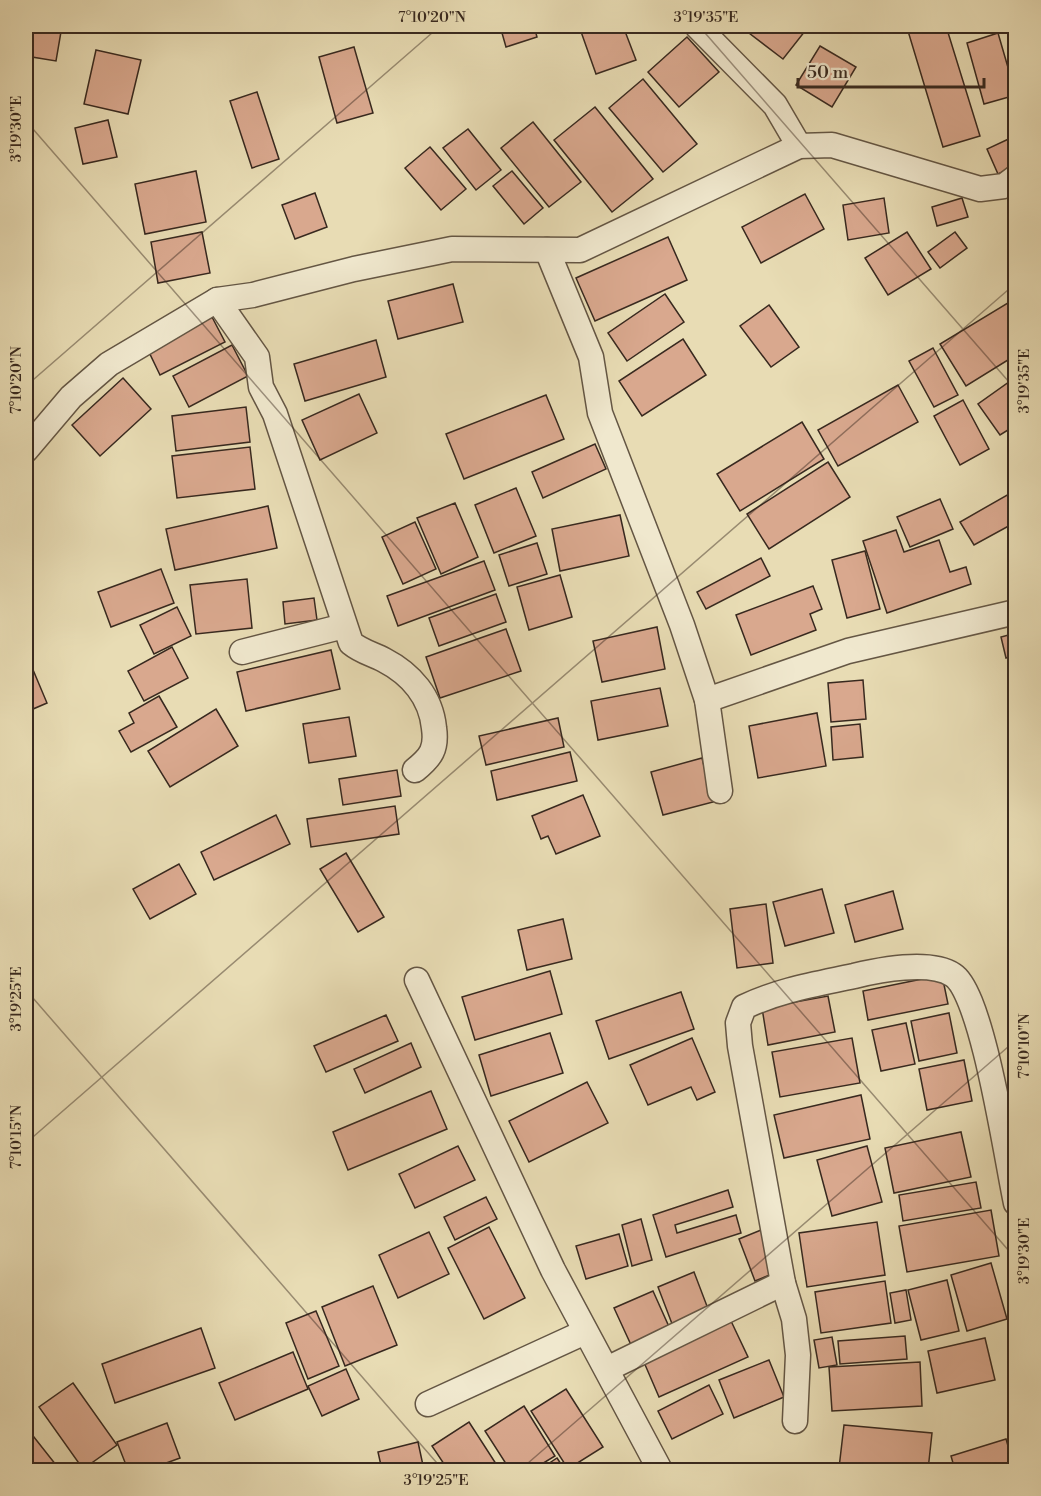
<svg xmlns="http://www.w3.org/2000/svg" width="1041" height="1496" font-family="'Libre Bodoni',serif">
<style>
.building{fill:#d9a88e;stroke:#38291f;stroke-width:1.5}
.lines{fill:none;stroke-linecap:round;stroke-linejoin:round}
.street-casing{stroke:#645644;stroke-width:27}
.street{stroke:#f0e8ce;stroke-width:24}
.ticks{fill:none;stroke:#38291f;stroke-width:1.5;stroke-opacity:0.45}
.neatline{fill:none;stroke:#38291f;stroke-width:2}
.ticks-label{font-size:15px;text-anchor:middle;fill:#38291f}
</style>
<rect width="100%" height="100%" fill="#e8dcb4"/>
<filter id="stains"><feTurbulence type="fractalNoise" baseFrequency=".00333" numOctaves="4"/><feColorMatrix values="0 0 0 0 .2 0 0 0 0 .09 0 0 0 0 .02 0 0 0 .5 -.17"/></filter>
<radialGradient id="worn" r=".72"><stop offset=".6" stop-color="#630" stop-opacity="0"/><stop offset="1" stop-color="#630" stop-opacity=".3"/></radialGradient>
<g class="building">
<polygon points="26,26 62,26 56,61 26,56"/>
<polygon points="500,26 534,26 537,37 506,47"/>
<polygon points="579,26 623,26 636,60 596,74"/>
<polygon points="749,26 809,26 783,59 745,30"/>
<polygon points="923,26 946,26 980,136 943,147 908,31"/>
<polygon points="998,33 1016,95 984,104 967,43"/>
<polygon points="687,37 719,72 679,107 648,72"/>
<polygon points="820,46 856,67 832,107 796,85"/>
<polygon points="354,47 373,113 337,123 319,57"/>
<polygon points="96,50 141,60 128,114 84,104"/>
<polygon points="643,79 697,144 663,172 609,108"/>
<polygon points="257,92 279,159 252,168 230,101"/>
<polygon points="595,107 653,179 612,212 554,140"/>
<polygon points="108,120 117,157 83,164 75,128"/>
<polygon points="533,122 581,182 549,207 501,148"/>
<polygon points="468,129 501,170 476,190 443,148"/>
<polygon points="1015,136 1016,166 998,174 987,149"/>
<polygon points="430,147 466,189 441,210 405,168"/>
<polygon points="196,171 206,222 145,234 135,184"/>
<polygon points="512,171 543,208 524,224 493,186"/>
<polygon points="315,193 327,227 295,239 282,205"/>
<polygon points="805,194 824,229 761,263 742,227"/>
<polygon points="884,198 889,233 848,240 843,205"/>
<polygon points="962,198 968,217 937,226 932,207"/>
<polygon points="202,232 210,273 158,283 151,242"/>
<polygon points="907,232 931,269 888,295 865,258"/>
<polygon points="955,232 967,248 940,268 928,252"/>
<polygon points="668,237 687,280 595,321 576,278"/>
<polygon points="453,284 463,322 398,339 388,301"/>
<polygon points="665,294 684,322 627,361 608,333"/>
<polygon points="1016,298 1016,355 966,386 940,344"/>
<polygon points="769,305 799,347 771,367 740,326"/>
<polygon points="212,317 225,342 160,375 148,350"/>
<polygon points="683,339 706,375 642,416 619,381"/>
<polygon points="376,340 386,377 305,401 294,364"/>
<polygon points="232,345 248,376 189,407 173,376"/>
<polygon points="933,348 958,395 934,407 909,361"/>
<polygon points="1016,377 1016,425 1000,435 978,404"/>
<polygon points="123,378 151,409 100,456 72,425"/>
<polygon points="898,385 918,422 838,466 818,430"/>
<polygon points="359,394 377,433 320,460 302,420"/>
<polygon points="546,395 564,439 464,479 446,434"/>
<polygon points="963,400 989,449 960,465 934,416"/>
<polygon points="246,407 250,442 176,451 172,416"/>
<polygon points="802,422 824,459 740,511 717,474"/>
<polygon points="595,444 606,469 543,498 532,472"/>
<polygon points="250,447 255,489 177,498 172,456"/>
<polygon points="828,462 850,497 769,549 747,514"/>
<polygon points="516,488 536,536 494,553 475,505"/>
<polygon points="1016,490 1016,522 974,545 960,522"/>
<polygon points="940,499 953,529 910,547 897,517"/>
<polygon points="455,503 478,557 441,574 417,518"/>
<polygon points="268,506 277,548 175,570 166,529"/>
<polygon points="620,515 629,556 560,571 552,529"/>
<polygon points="415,522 436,569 403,584 382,537"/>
<polygon points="896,530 904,552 939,540 950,572 966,567 971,584 887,613 863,541"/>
<polygon points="537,543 547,574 509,586 499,555"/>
<polygon points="865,551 880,609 847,618 832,560"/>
<polygon points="761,558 770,576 706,609 697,592"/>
<polygon points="484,561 495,590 398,626 387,596"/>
<polygon points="161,569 174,603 111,627 98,592"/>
<polygon points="560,575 572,617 529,630 517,587"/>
<polygon points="247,579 252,628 196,634 190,585"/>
<polygon points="813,586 822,609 810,614 816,630 751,655 736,615"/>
<polygon points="496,594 506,622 439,646 429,618"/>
<polygon points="314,598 317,620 285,624 283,602"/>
<polygon points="177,607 191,636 154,654 140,625"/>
<polygon points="657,627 665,669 602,682 593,641"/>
<polygon points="506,629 521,671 440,698 426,657"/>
<polygon points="1016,633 1016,655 1006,658 1001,637"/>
<polygon points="172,647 188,678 144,701 128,671"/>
<polygon points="331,650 340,689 246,711 237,672"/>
<polygon points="31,665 47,703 26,712 26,667"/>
<polygon points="863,680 866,719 831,722 828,683"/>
<polygon points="660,688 668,726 598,740 591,701"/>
<polygon points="159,696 177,727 131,752 119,731 134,723 129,713"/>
<polygon points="216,709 238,746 170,787 148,751"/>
<polygon points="817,713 826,766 758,778 749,726"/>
<polygon points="349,717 356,756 309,763 303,724"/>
<polygon points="558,718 564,747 486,765 479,736"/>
<polygon points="860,724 863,757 833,760 831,727"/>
<polygon points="570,752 577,781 497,800 491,771"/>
<polygon points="702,758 713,802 663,815 651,772"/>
<polygon points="397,770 401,796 343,805 339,779"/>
<polygon points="583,795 600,836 556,854 548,836 541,839 532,816"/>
<polygon points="395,806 399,834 311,847 307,819"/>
<polygon points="276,815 290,844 214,880 201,852"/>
<polygon points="346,853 384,917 358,932 320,869"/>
<polygon points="179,864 196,894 150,919 133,889"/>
<polygon points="822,889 834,933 785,946 773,902"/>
<polygon points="893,891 903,929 855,942 845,905"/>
<polygon points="766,904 773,963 737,968 730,909"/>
<polygon points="563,919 572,959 527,970 518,930"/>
<polygon points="550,971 562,1014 475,1040 462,997"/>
<polygon points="942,975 948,1004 868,1020 863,991"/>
<polygon points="681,992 694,1029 609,1059 596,1021"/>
<polygon points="828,996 835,1032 768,1045 762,1008"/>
<polygon points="949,1013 957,1053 919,1061 911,1021"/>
<polygon points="386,1015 398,1041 326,1072 314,1046"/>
<polygon points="906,1023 915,1064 881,1071 872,1030"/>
<polygon points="550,1033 563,1073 491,1096 479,1055"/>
<polygon points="692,1038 715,1092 697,1100 691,1087 648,1105 630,1065"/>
<polygon points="852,1038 860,1083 780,1097 772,1052"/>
<polygon points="411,1043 421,1067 365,1093 354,1069"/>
<polygon points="964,1060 972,1101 927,1110 919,1069"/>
<polygon points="587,1082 608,1123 529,1162 509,1121"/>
<polygon points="431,1091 447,1129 348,1170 333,1132"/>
<polygon points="861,1095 870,1139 784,1158 774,1115"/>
<polygon points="961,1132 971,1177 894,1193 885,1148"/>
<polygon points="458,1146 475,1180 415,1208 399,1174"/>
<polygon points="867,1146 882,1202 832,1216 817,1160"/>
<polygon points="976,1182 981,1208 903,1221 899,1195"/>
<polygon points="728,1190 733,1207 675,1225 677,1233 736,1215 741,1233 666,1257 653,1215"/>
<polygon points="486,1197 497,1219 455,1240 444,1217"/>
<polygon points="991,1210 999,1256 907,1272 899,1226"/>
<polygon points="641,1219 652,1260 632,1266 622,1225"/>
<polygon points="877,1222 885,1275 807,1287 799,1233"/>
<polygon points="489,1227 525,1298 484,1319 448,1248"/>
<polygon points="761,1230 777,1272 755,1281 739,1239"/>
<polygon points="429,1232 449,1274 398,1298 379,1255"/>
<polygon points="619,1234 628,1266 586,1279 576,1246"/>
<polygon points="991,1263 1007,1319 967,1331 951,1275"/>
<polygon points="694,1272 710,1314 674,1329 658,1287"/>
<polygon points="947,1280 959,1331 921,1340 908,1290"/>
<polygon points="885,1281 891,1323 821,1333 815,1292"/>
<polygon points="373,1286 397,1345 345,1366 322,1307"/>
<polygon points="906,1290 911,1320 895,1323 890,1293"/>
<polygon points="653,1291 670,1329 632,1347 614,1308"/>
<polygon points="316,1311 339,1366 308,1379 286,1323"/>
<polygon points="731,1321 748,1357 659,1397 643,1360"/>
<polygon points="201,1328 215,1368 115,1403 102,1364"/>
<polygon points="905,1336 907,1359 840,1364 838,1341"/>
<polygon points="832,1337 837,1365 819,1368 814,1340"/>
<polygon points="985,1338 995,1380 937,1393 928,1351"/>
<polygon points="293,1352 308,1389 235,1420 219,1383"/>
<polygon points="769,1360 784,1397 734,1418 719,1380"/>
<polygon points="920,1362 922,1406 832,1411 829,1367"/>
<polygon points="346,1369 359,1399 322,1416 308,1386"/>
<polygon points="73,1383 117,1445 83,1469 39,1407"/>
<polygon points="709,1385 723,1414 672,1439 658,1411"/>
<polygon points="566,1389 603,1447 568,1469 531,1411"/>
<polygon points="524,1406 555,1456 532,1470 510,1470 485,1431"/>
<polygon points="469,1422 500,1470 448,1470 432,1446"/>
<polygon points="167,1423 180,1458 147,1470 128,1470 117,1442"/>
<polygon points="844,1425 932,1433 928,1470 839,1468"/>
<polygon points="26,1427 60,1470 26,1470"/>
<polygon points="1006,1439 1015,1470 955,1470 951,1456"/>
<polygon points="418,1442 424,1470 382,1470 378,1452"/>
<polygon points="557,1458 565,1470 539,1470"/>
</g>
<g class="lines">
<g class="street-casing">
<g id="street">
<polyline points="697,26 775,105 799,146"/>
<polyline points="547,250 591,357 600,413 682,625 707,700 720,791"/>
<path d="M 217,300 L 257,357 L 261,387 L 275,414 L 351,643 C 362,652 373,654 384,660 C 411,674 431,697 434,728 C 437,749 431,757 415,770"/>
<polyline points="26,450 71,397 109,364 217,300 253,295 354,269 452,249 580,250 799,146 832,145 980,189 1004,186 1016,177"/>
<polyline points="242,652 344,626"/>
<polyline points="707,700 848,651 1016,612"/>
<polyline points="417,980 553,1270 660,1470"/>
<polyline points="607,1369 783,1283"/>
<polyline points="428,1404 585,1332"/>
<path d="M 795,1421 L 798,1355 L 794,1319 L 783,1283 L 740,1046 L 738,1023 L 744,1007 C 779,990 817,984 854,976 C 879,970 930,960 953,975 C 983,994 1007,1162 1016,1203"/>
</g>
</g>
<use href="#street" class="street"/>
</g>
<path class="ticks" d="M 699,26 L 1016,390M 26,121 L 1016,1259M 26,386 L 440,26M 26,990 L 443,1470M 26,1143 L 1016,283M 520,1470 L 1016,1040"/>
<rect width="1041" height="1496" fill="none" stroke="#e8dcb4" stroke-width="66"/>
<path d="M798 78v9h186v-9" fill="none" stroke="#38291f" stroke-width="3"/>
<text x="807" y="78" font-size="18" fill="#38291f" stroke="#f0e8ce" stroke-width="4.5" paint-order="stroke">50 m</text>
<rect x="33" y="33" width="975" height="1430" class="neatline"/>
<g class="ticks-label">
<text x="432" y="22">7°10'20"N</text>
<text x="706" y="22">3°19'35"E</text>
<text transform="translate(16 129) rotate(-90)" y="5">3°19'30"E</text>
<text transform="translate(16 380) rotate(-90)" y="5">7°10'20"N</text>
<text transform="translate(1024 381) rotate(-90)" y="5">3°19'35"E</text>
<text transform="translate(16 999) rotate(-90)" y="5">3°19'25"E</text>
<text transform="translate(1024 1046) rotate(-90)" y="5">7°10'10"N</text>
<text transform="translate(16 1137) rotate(-90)" y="5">7°10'15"N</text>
<text transform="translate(1024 1251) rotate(-90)" y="5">3°19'30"E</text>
<text x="436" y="1485">3°19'25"E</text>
</g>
<rect width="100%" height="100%" filter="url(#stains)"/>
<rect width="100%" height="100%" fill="url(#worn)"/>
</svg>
